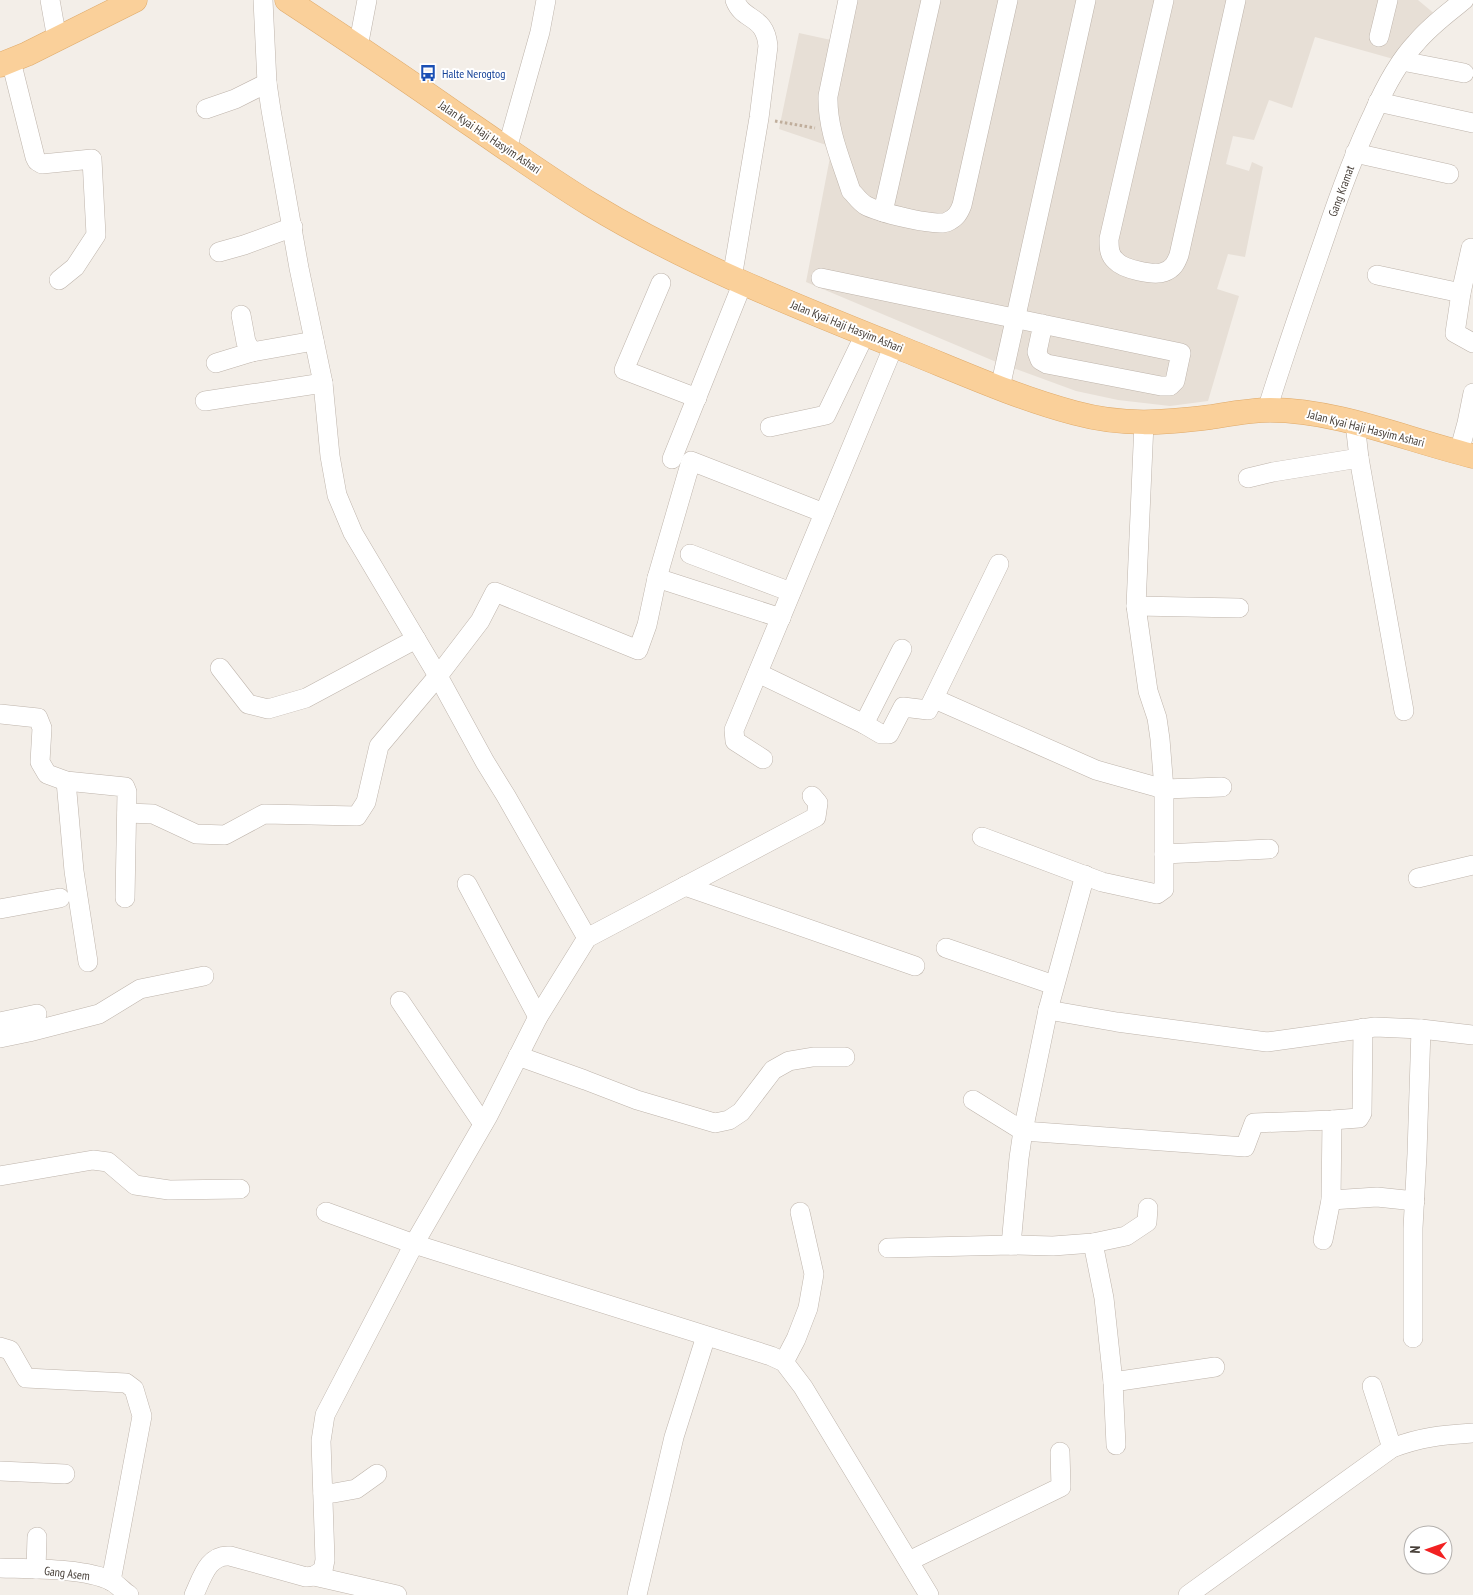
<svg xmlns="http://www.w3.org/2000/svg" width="1473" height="1595" font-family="'PT Sans Narrow',sans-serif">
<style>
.residential{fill:#e7dfd6}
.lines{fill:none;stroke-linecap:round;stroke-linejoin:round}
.minor-casing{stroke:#beb4ab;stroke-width:20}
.major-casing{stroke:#dfaa6a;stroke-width:25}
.path{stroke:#c0ae9c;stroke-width:3;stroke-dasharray:2.5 2.5;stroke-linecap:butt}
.minor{stroke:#fff;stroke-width:19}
.major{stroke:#fad09a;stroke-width:24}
.labels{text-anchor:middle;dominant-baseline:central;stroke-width:4;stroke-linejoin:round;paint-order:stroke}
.transit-label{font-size:12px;fill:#164399;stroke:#fff;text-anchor:start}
.street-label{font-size:12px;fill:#463e37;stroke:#fff}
</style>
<rect width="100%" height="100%" fill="#f3eee8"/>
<polygon class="residential" points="845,0 1418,0 1436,15 1397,60 1315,37 1292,108 1269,100 1254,140 1233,136 1226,164 1249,171 1252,162 1263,167 1245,257 1228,254 1217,289 1239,296 1208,401 1170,406 1118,400 1076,391 994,361 806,282 832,147 779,129 799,33 831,40"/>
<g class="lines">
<g class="minor-casing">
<g id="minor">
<polyline points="50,0 57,39"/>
<polyline points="263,0 267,83 271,110 299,268 323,383 330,456 337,495 353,533 438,676 485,762 506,796 587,938"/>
<path d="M 848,0 L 828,96 C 827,129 841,160 851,191 C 856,196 859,201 865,205 C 877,212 936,227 947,222 C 956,218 959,213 962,205 L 1008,0"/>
<path d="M 1164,0 L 1109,239 C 1109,248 1109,255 1116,261 C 1123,269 1154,276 1164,272 C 1173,269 1176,263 1179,255 L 1236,0"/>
<polyline points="1379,37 1388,0"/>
<polyline points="358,47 367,0"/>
<polyline points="11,61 35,157 37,161 42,164 92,159 96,235 75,267 59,280"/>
<polyline points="1402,61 1464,73"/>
<polyline points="1378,102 1473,123"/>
<polyline points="206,109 235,99 267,83"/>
<polyline points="507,149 540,32 546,0"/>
<polyline points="1355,153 1449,174"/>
<polyline points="883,212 931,0"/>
<polyline points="1471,248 1461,293 1455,333 1473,343"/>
<polyline points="219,252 244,245 293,227"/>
<polyline points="1377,275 1461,293"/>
<path d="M 732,278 L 759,118 L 768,46 C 765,14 743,22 735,0"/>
<polyline points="821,278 1181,353 1175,381 1170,386 1161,386 1047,364 1040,360 1037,352 1043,324"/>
<polyline points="661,283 624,370 697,398"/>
<polyline points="241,315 246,342 252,352"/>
<polyline points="216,363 252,352 314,341"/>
<polyline points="1000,388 1086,0"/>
<polyline points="205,401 323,383"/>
<path d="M 1267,410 C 1285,352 1305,295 1325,237 C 1339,195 1354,154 1373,114 C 1384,89 1397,63 1416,43 C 1430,26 1448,13 1464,0"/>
<polyline points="1355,423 1359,458 1404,711"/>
<polyline points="770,427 826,415 865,334"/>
<polyline points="1459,452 1467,423 1473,393"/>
<polyline points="672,459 743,282"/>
<polyline points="1248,478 1273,472 1359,458"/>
<polyline points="690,554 791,592"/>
<polyline points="657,578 781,618"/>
<polyline points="1136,606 1239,608"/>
<polyline points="220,668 248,704 268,709 306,698 416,639"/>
<polyline points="758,673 864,724 881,734 889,734 903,707 928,710 999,564"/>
<polyline points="935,699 1096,770 1164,789 1222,787"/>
<polyline points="0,714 38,718 42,728 40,762 47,774 66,781 125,787 127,792 125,898"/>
<polyline points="864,724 902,649"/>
<polyline points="763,759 735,741 734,730 894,345"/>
<polyline points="66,781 74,871 88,962"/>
<polyline points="127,813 153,814 196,834 225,835 264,814 357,816 366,802 379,746 438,676 480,621 495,592 638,650 647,625 657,578 691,461 824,513"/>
<polyline points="982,837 1102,882 1157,894 1164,889 1164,789 1160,739 1157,718 1148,691 1136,606 1144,423"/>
<polyline points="1164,854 1269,849"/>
<polyline points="1418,878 1473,865"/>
<polyline points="467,884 538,1017"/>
<polyline points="685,886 915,966"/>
<polyline points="0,909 60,898"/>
<polyline points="946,948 1054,985"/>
<polyline points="400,1001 483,1124"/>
<polyline points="1048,1010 1117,1022 1267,1042 1375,1027 1421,1029 1473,1035"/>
<polyline points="0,1022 37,1014"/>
<polyline points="0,1038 29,1032 99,1014 140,989 204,976"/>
<polyline points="518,1056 585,1080 637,1100 715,1123 729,1120 741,1112 773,1070 789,1061 813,1057 845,1057"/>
<polyline points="973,1100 1023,1131 1245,1147 1254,1123 1332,1120 1359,1118 1362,1113 1363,1028"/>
<polyline points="0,1176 93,1160 108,1162 135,1185 169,1190 240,1189"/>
<polyline points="1331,1200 1377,1197 1415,1201"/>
<polyline points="326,1212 414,1244 771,1356 784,1362 803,1387 929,1595"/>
<polyline points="1323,1240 1331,1200 1332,1120"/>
<polyline points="1093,1243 1104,1298 1113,1382 1116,1445"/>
<polyline points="1011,1245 1019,1158 1023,1131 1048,1010 1085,875"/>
<polyline points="888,1248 1011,1245 1053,1246 1093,1243 1126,1236 1147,1222 1148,1208"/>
<polyline points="1413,1338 1413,1228 1417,1154 1421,1029"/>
<polyline points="0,1347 10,1350 26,1378 126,1383 134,1389 142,1416 111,1581"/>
<polyline points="784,1362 796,1339 808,1308 814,1274 800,1212"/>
<polyline points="1113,1382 1215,1367"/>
<polyline points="1372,1386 1392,1448"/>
<polyline points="0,1471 65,1474"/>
<polyline points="323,1493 334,1493 356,1489 377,1474"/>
<polyline points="909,1561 1061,1487 1060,1452"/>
<path d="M 0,1568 C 29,1569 86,1568 111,1581 C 117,1584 123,1591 129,1595"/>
<polyline points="36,1569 37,1537"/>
<polyline points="314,1576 323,1570 325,1560 321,1441 325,1415 414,1244 488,1116 538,1017 587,938 816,817 818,803 812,796"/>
<path d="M 194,1595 C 202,1578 208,1554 230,1556 L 306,1577 L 314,1576 L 397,1595"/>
<polyline points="637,1595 674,1437 706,1336"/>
<path d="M 1188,1595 L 1392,1448 C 1421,1437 1442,1435 1473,1433"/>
</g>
</g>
<g class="major-casing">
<g id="major">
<path d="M 287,0 C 345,38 403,77 460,117 C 503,146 546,177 590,204 C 687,263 793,305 898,347 C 956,370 1014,397 1075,413 C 1123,426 1163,423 1211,417 C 1230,414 1250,410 1270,410 C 1338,410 1407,440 1473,456"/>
<polyline points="0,65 27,54 135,0"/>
</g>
</g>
<polyline class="path" points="775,121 815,128"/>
<use href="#minor" class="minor"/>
<use href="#major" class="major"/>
</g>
<defs>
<g id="bus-bare" transform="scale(1.35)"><path d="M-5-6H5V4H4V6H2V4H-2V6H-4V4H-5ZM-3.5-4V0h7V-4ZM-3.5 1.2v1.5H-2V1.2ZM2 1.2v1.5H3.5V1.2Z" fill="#1a4fb4" stroke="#fff" stroke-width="2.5" paint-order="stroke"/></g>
</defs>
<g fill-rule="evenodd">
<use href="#bus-bare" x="428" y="73"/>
</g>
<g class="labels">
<g class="transit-label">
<text x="442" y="73">Halte Nerogtog</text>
</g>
<g class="street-label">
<text transform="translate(490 137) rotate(34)">Jalan Kyai Haji Hasyim Ashari</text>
<text transform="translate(1341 191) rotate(-70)">Gang Kramat</text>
<text transform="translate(847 326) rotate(22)">Jalan Kyai Haji Hasyim Ashari</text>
<text transform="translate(1366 428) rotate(14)">Jalan Kyai Haji Hasyim Ashari</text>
<text transform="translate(67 1573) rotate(7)">Gang Asem</text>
</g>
</g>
<g transform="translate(1428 1550) rotate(272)"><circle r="24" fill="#ffffff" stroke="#b5b2af"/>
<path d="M0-4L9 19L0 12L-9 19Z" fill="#f22122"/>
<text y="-8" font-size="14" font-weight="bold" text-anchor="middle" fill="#463e37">N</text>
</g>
</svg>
